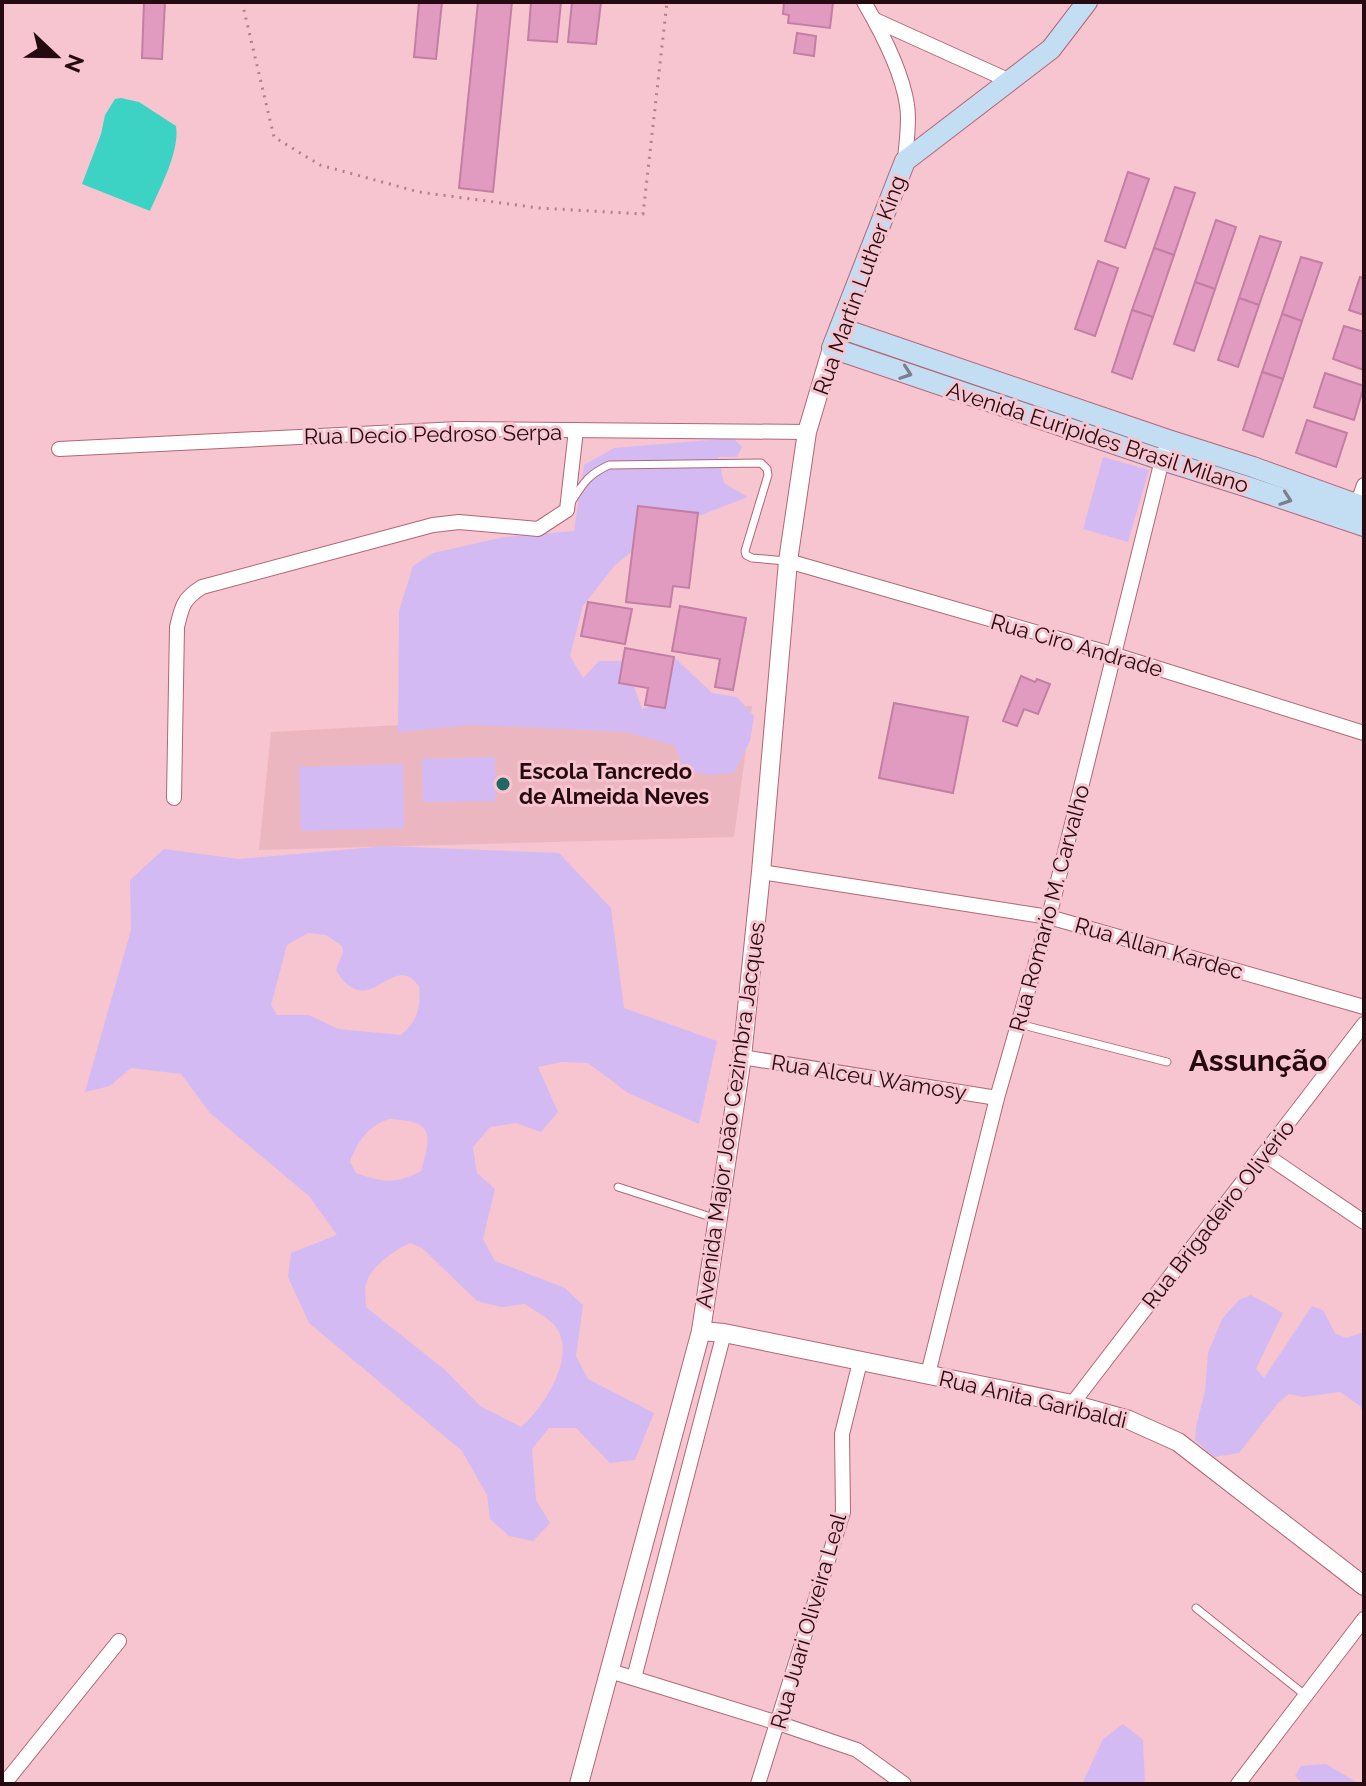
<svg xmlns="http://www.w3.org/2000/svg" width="1366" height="1786" font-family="Raleway,sans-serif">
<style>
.built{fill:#ecb6c0}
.green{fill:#d4baf2;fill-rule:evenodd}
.water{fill:#3dd3c4}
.building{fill:#e19bc1;stroke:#c37ea4;stroke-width:2}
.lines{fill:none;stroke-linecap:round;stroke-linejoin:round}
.service-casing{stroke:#b16678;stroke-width:9}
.minor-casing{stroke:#b16678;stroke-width:16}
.tertiary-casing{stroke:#b16678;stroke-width:20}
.secondary-casing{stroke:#b16678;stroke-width:22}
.path{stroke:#ac828b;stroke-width:3;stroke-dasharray:2 6;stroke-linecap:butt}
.service{stroke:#fff;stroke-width:7}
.minor{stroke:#fff;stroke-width:14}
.tertiary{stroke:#fff;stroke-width:18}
.secondary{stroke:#c3ddf2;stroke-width:20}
.oneway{stroke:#7c7e8d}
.poi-dot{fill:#1f6962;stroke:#f7c5cf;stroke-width:3}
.labels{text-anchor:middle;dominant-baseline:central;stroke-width:6;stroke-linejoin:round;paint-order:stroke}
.street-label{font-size:22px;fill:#260a11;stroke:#f7c5cf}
.poi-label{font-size:22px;font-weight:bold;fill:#260a11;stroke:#f7c5cf;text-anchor:start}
.district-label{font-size:30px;font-weight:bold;fill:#260a11;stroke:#f7c5cf}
</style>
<rect width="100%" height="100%" fill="#f7c5cf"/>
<polygon class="built" points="752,706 734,837 259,850 271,732"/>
<g class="green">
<polygon points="733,438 742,447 737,457 718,457 724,483 748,497 657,532 615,565 583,606 570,656 583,678 599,661 625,661 642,709 665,701 659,676 676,659 712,693 737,697 754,716 750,741 734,773 710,775 684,770 675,746 626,732 473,725 398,732 399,611 413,566 433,553 504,537 574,531 584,465 614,448"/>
<polygon points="1103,457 1149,470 1128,542 1083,529"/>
<polygon points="495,757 496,801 423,802 422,759"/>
<polygon points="403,764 404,828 301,831 299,767"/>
<path d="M 386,846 L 559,853 L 611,908 L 624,1008 L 717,1041 L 699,1124 L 628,1093 L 588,1063 L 562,1062 L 538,1067 L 558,1112 L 541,1132 L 516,1123 L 490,1127 L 473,1147 L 477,1173 L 495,1189 L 483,1239 L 495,1261 L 565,1288 L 583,1305 L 576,1356 L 588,1379 L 654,1413 L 635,1460 L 610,1463 L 576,1428 L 549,1428 L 532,1449 L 536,1500 L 550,1523 L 533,1541 L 509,1536 L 490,1519 L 487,1495 L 462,1451 L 309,1323 L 288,1277 L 291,1253 L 337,1235 L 309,1196 L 210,1113 L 181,1074 L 131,1068 L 110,1086 L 85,1092 L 131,930 L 130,880 L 164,849 L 239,859 ZM 308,933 L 326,935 L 342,946 L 343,952 L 336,970 C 339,975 343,982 348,985 C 372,1004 389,967 409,977 C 411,977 418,985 419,986 C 420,1008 419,1019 401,1035 L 338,1029 L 309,1015 L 277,1015 L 271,1005 L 287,945 ZM 389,1119 C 434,1121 432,1133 421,1171 C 394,1185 383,1182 356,1173 L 350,1162 C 357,1142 368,1126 389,1119 ZM 410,1243 L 422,1248 L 477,1301 L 501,1307 L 525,1304 C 533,1310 551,1319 556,1327 C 577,1356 544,1408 521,1427 L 480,1406 L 445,1370 L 366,1307 C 366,1299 364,1289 367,1281 C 371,1267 396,1249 410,1243 Z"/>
<polygon points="1251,1295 1283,1313 1256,1369 1264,1378 1312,1306 1323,1310 1335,1333 1346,1338 1364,1332 1364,1415 1360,1406 1340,1392 1302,1397 1289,1394 1279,1402 1239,1453 1214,1457 1195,1440 1196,1427 1205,1391 1208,1353 1222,1319 1239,1300"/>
<polygon points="1123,1724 1143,1740 1145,1784 1082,1784 1103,1739"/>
<polygon points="1326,1764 1358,1783 1360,1784 1303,1784 1295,1776 1301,1766"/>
</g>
<path class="water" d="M 121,98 L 139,102 L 176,126 C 180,151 160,188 150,211 L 82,184 L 101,134 L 105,115 L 115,99 Z"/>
<g class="building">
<polygon points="144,2 165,2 162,59 142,58"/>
<polygon points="419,2 442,2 436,59 414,57"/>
<polygon points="478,2 512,2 493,192 459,188"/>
<polygon points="531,2 561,2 557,42 528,40"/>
<polygon points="572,2 601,2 596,44 568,42"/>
<polygon points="784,2 833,2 830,28 788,23 789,15 783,14"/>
<polygon points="797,33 816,36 814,56 794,53"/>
<polygon points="1128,172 1149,179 1125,248 1105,241"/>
<polygon points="1175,187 1195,193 1174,255 1154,248"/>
<polygon points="1216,220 1236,227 1215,289 1195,282"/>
<polygon points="1260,236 1281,242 1259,305 1239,298"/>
<polygon points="1154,248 1174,255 1153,317 1132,310"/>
<polygon points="1301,257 1322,263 1302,321 1282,314"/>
<polygon points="1098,261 1118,268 1095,336 1075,329"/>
<polygon points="1360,277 1364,278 1364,315 1349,310"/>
<polygon points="1195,282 1215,289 1194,351 1174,344"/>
<polygon points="1239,298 1259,305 1238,367 1218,360"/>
<polygon points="1132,310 1153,317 1132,379 1112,372"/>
<polygon points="1282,314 1302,321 1283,379 1262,372"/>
<polygon points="1344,326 1364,332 1364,370 1333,359"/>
<polygon points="1262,372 1283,379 1263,437 1243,430"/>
<polygon points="1325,373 1364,386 1354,420 1314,407"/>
<polygon points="1307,420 1347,433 1336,467 1296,453"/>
<polygon points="638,506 698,513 689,588 673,586 670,607 626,602"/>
<polygon points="588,602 632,609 625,644 581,636"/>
<polygon points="680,606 746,618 733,690 715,687 720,659 672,651"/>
<polygon points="625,648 674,657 665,708 645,705 648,688 619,683"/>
<polygon points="1021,676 1035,682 1037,679 1050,684 1038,714 1024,709 1017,726 1003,721"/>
<polygon points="894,703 968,717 953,793 879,778"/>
</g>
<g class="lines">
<g class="service-casing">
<g id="service">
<path d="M 572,501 C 583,483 589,474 609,465 L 761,463 L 767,469 L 768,475 L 745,551 L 746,555 L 752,558 L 786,561"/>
<polyline points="1019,1024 1167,1062"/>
<polyline points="618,1187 717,1219"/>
<polyline points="1196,1608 1305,1695"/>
</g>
</g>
<g class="minor-casing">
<g id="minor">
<path d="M 864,2 C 881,31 902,71 907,105 C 910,122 906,143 905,161"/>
<polyline points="875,20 1010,81"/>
<polyline points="59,449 458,429 807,432"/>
<polyline points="1357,505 1364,485"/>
<polyline points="788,561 1115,655 1364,733"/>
<path d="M 174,798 L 177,627 C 182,606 183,599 202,587 L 433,525 L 459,522 L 538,529 L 567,510 L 576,430"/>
<polyline points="761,872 1049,917 1364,1007"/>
<polyline points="742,1057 997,1098"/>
<polyline points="1264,1154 1364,1222"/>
<polyline points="928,1374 997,1098 1049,917 1164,452"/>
<polyline points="1072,1404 1364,1024"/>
<polyline points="610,1671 778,1723 857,1750 904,1784"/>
<polyline points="634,1678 724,1333"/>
<polyline points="4,1784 119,1641"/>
<polyline points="758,1784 843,1512 842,1434 860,1362"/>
<polyline points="1238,1784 1364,1619"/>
</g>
</g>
<g class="tertiary-casing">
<g id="tertiary">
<polyline points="701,1331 724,1333 1072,1404 1129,1420 1178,1442 1364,1586"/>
<polyline points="579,1784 701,1331 742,1057 761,872 788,561 807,432 832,348"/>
</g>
</g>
<g class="secondary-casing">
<g id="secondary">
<polyline points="1087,2 1051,49 905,161 832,348 1162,460 1248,487 1364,526"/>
<polyline points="840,328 1168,440 1253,467 1364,507"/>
</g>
</g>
<polyline class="path" points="242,2 274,137 320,165 419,192 539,208 643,214 667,2"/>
<use href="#service" class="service"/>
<use href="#minor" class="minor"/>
<use href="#tertiary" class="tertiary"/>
<use href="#secondary" class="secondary"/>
</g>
<defs><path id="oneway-chevron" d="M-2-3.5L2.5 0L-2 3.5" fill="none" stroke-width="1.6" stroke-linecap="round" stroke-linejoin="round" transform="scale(2)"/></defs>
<g class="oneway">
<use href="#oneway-chevron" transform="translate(906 373) rotate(19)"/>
<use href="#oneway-chevron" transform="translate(1286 499) rotate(19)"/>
</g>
<circle class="poi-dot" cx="503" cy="784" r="8"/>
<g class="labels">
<g class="street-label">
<text transform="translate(859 285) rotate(-70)">Rua Martin Luther King</text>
<text transform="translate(433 434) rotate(-1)">Rua Decio Pedroso Serpa</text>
<text transform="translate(1098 437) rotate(18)">Avenida Euripides Brasil Milano</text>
<text transform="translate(1077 645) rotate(16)">Rua Ciro Andrade</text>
<text transform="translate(1049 908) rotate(-75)">Rua Romario M. Carvalho</text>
<text transform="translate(1159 948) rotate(16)">Rua Allan Kardec</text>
<text transform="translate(869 1077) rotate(9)">Rua Alceu Wamosy</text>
<text transform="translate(730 1115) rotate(-82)">Avenida Major João Cezimbra Jacques</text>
<text transform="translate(1218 1214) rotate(-52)">Rua Brigadeiro Olivério</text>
<text transform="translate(1033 1399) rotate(13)">Rua Anita Garibaldi</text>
<text transform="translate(808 1621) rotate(-74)">Rua Juari Oliveira Leal</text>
</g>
<g class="poi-label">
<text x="519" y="771">Escola Tancredo<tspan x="519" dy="25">de Almeida Neves</tspan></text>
</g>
<g class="district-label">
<text x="1258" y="1060">Assunção</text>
</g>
</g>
<rect width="1366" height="1786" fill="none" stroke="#260a11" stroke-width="8"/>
<g transform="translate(56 56) rotate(112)" stroke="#f7c5cf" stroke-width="6" paint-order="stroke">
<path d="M0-6L14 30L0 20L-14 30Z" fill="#260a11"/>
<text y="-12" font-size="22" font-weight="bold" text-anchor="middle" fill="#260a11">N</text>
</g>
</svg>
